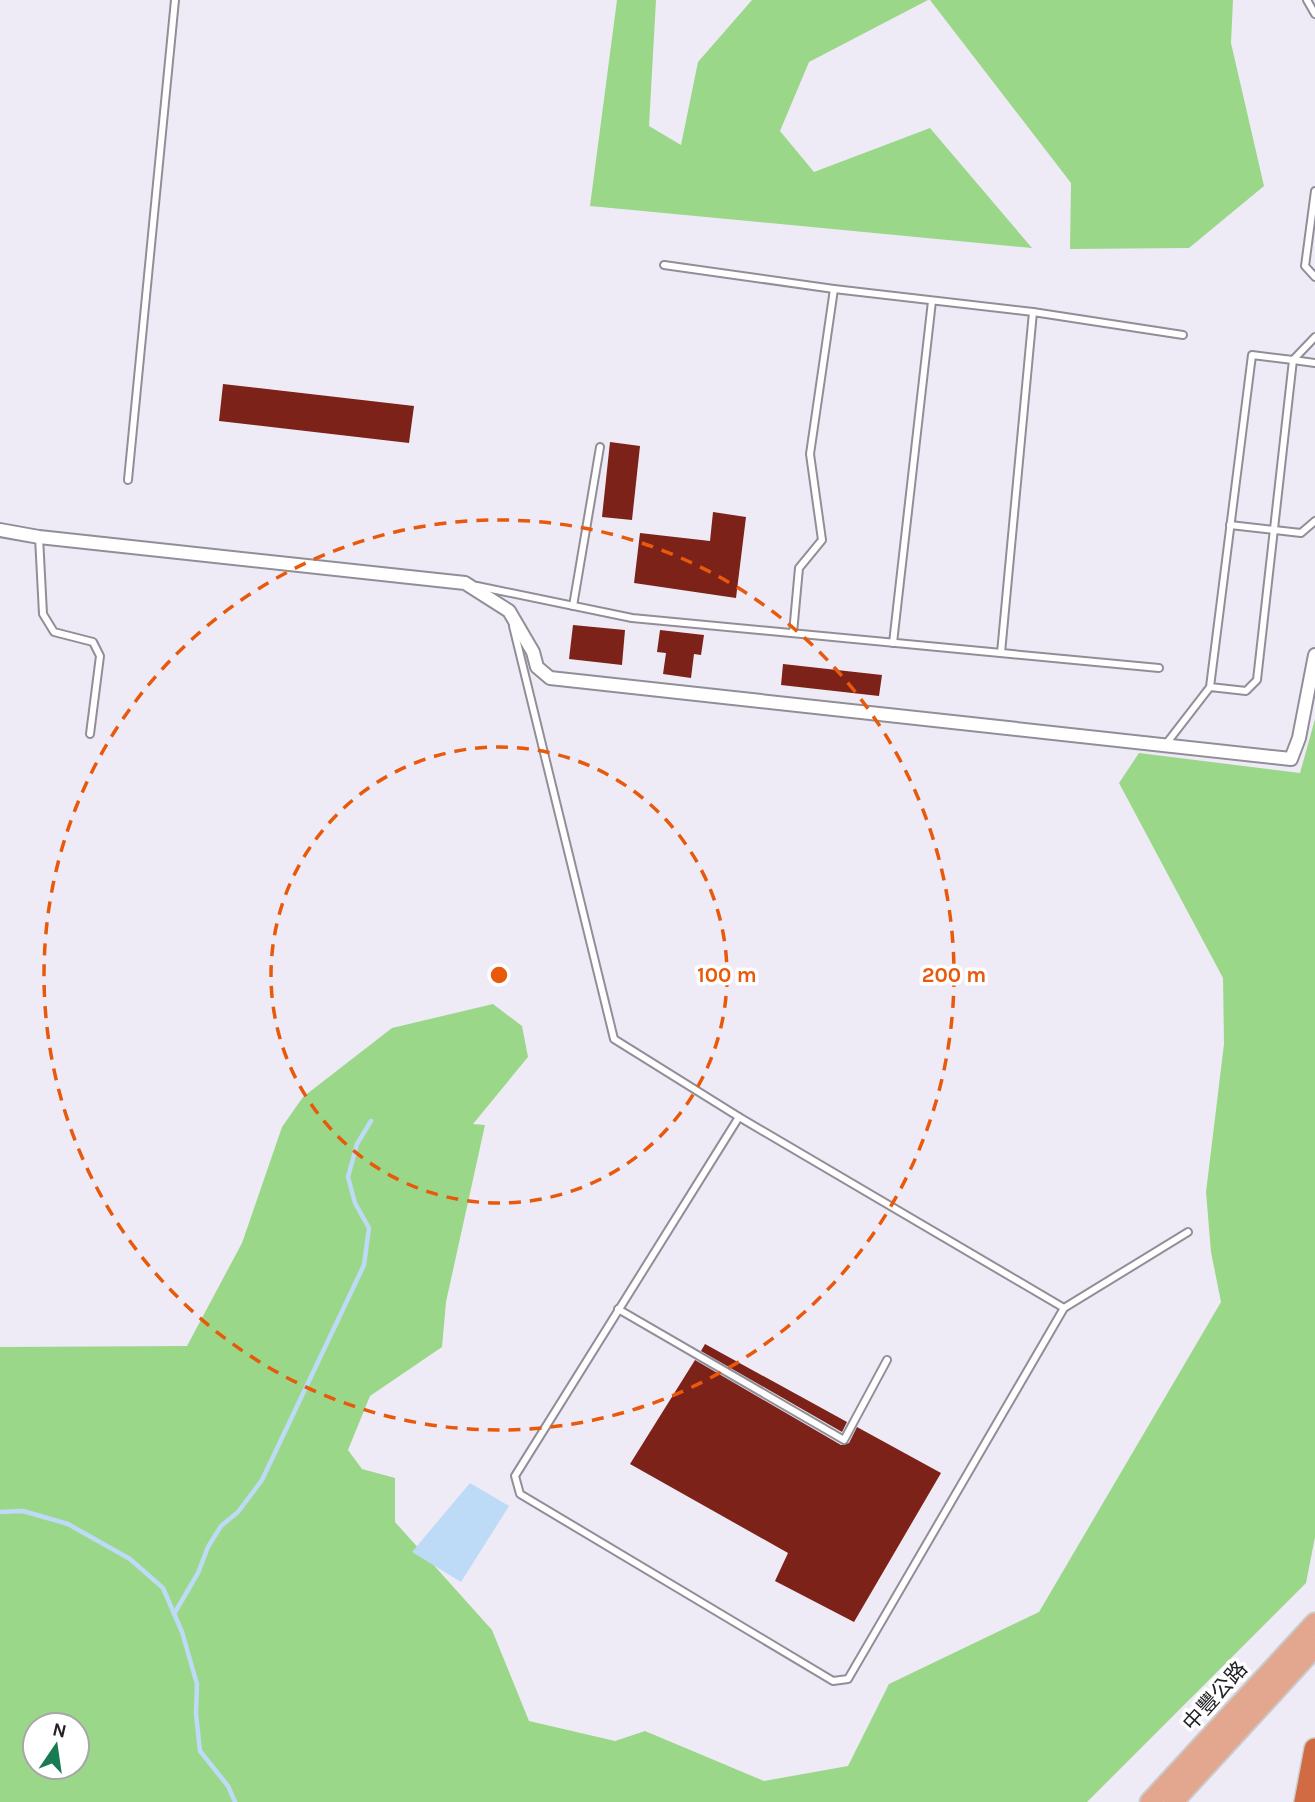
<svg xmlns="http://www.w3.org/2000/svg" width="1315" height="1802" font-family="Karla,'Noto Sans TC',sans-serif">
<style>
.green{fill:#9bd789;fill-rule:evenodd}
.water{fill:#bddaf7}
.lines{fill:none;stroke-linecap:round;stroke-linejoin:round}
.stream{stroke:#bddaf7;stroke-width:4.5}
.building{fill:#7d2219}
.lane-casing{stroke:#918e97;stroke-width:10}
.street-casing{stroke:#918e97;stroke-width:16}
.primary-casing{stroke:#cacacb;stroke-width:23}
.highway-casing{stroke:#cacacb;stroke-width:24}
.lane{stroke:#fff;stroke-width:6}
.street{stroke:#fff;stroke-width:12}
.primary{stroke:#e3a68e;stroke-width:19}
.highway{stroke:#d16b43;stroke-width:21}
.ring{fill:none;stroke:#e8590c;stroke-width:3.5;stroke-dasharray:12 9}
.labels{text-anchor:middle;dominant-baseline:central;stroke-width:7;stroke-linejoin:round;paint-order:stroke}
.street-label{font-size:21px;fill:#232125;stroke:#fff}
.centre{fill:#e8590c;stroke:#fff;stroke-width:3.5}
.ring-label{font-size:21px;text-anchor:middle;font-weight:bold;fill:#e8590c;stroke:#fff;stroke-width:7;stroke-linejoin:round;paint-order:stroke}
</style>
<rect width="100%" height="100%" fill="#efebf6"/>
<g class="green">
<polygon points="617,0 656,0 649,126 681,145 698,62 752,0 928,0 809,62 780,131 814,172 930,128 1032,248 590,206"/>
<polygon points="930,0 1233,0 1231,43 1264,186 1189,248 1070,249 1071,183"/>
<path d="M 1315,719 L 1315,1537 L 1306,1583 L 1087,1802 L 0,1802 L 0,1347 L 187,1346 L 242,1243 L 282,1127 L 303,1097 L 392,1028 L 493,1004 L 522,1026 L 528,1057 L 473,1124 L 485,1125 L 446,1302 L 442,1347 L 370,1396 L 348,1450 L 362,1469 L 395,1478 L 395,1522 L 492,1630 L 529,1721 L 615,1741 L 645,1731 L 764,1781 L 848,1766 L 889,1684 L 1039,1612 L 1221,1302 L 1211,1252 L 1206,1192 L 1224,1044 L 1223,978 L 1119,783 L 1139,753 L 1300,773 ZM 35,1725 L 77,1725 L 77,1767 L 35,1767 Z"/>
</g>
<polygon class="water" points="470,1483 509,1506 461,1582 412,1552"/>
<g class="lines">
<g class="stream">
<polyline points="0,1512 23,1511 68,1524 130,1559 163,1588 182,1632 197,1684 196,1714 200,1751 228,1786 235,1802"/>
<polyline points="174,1614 198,1573 208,1547 221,1526 238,1512 262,1480 364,1265 369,1228 355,1203 348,1177 357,1144 371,1121"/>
</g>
</g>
<g class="building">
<polygon points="223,384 414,406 409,443 219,421"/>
<polygon points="610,442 640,446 632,520 602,517"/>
<polygon points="713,512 746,517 736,598 634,583 640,533 710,541"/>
<polygon points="573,625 625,630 622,665 569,659"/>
<polygon points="660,630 704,635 701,655 694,654 691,678 663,674 666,653 657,652"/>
<polygon points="783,664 882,675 879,696 781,685"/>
<polygon points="705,1344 847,1422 842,1432 701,1351"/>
<polygon points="695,1360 841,1445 849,1443 857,1427 941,1473 854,1622 775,1581 788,1553 630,1464"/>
</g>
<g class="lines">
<g class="lane-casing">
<g id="lane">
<polyline points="1307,0 1315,14"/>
<polyline points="1315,191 1305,266 1315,277"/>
<polyline points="664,265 834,289 1033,312"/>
<polyline points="1293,360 1315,337"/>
<polyline points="1293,360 1315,363"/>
<polyline points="128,480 175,0"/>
<polyline points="1230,525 1301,533 1315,521"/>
<polyline points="39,537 43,614 54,632 93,642 100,656 90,734"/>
<polyline points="477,586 632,618 1159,668"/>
<polyline points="573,606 600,447"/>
<polyline points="513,626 614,1039 739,1117 1064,1308 1188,1232"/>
<polyline points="793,633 799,568 822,540 810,454 834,289"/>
<polyline points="893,643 932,301"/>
<polyline points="1001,653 1033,312 1183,335"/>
<polyline points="1166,744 1210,687 1252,355 1293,360 1257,680 1246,691 1210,687"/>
<polyline points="739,1117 515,1476 520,1494 833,1681 848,1679 1064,1308"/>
<polyline points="618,1309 844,1440 887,1360"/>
</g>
</g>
<g class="street-casing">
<polyline id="street" points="0,530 39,537 465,583 509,611 533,652 537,667 550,678 1291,759 1299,738 1315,655"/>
</g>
<g class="primary-casing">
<g id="primary">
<polyline points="1150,1802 1315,1623"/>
<polyline points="1173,1802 1315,1647"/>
</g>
</g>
<g class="highway-casing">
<polyline id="highway" points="1305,1802 1315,1749"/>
</g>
<use href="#lane" class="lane"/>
<use href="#street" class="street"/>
<use href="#primary" class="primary"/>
<use href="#highway" class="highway"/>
</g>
<g class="ring">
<circle cx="499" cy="975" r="228"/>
<circle cx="499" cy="975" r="455"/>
</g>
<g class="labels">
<g class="street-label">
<text transform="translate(1215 1696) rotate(-48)">中豐公路</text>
</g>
</g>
<circle cx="499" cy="975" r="10" class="centre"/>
<g class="ring-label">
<text x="727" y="982">100 m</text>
<text x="954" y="982">200 m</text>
</g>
<g transform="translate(56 1746) rotate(13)"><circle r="33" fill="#ffffff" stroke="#a7a6a8" stroke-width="2"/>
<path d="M0-5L12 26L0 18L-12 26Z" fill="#197b53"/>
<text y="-10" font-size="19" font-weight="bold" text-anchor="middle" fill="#232125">N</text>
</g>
</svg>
